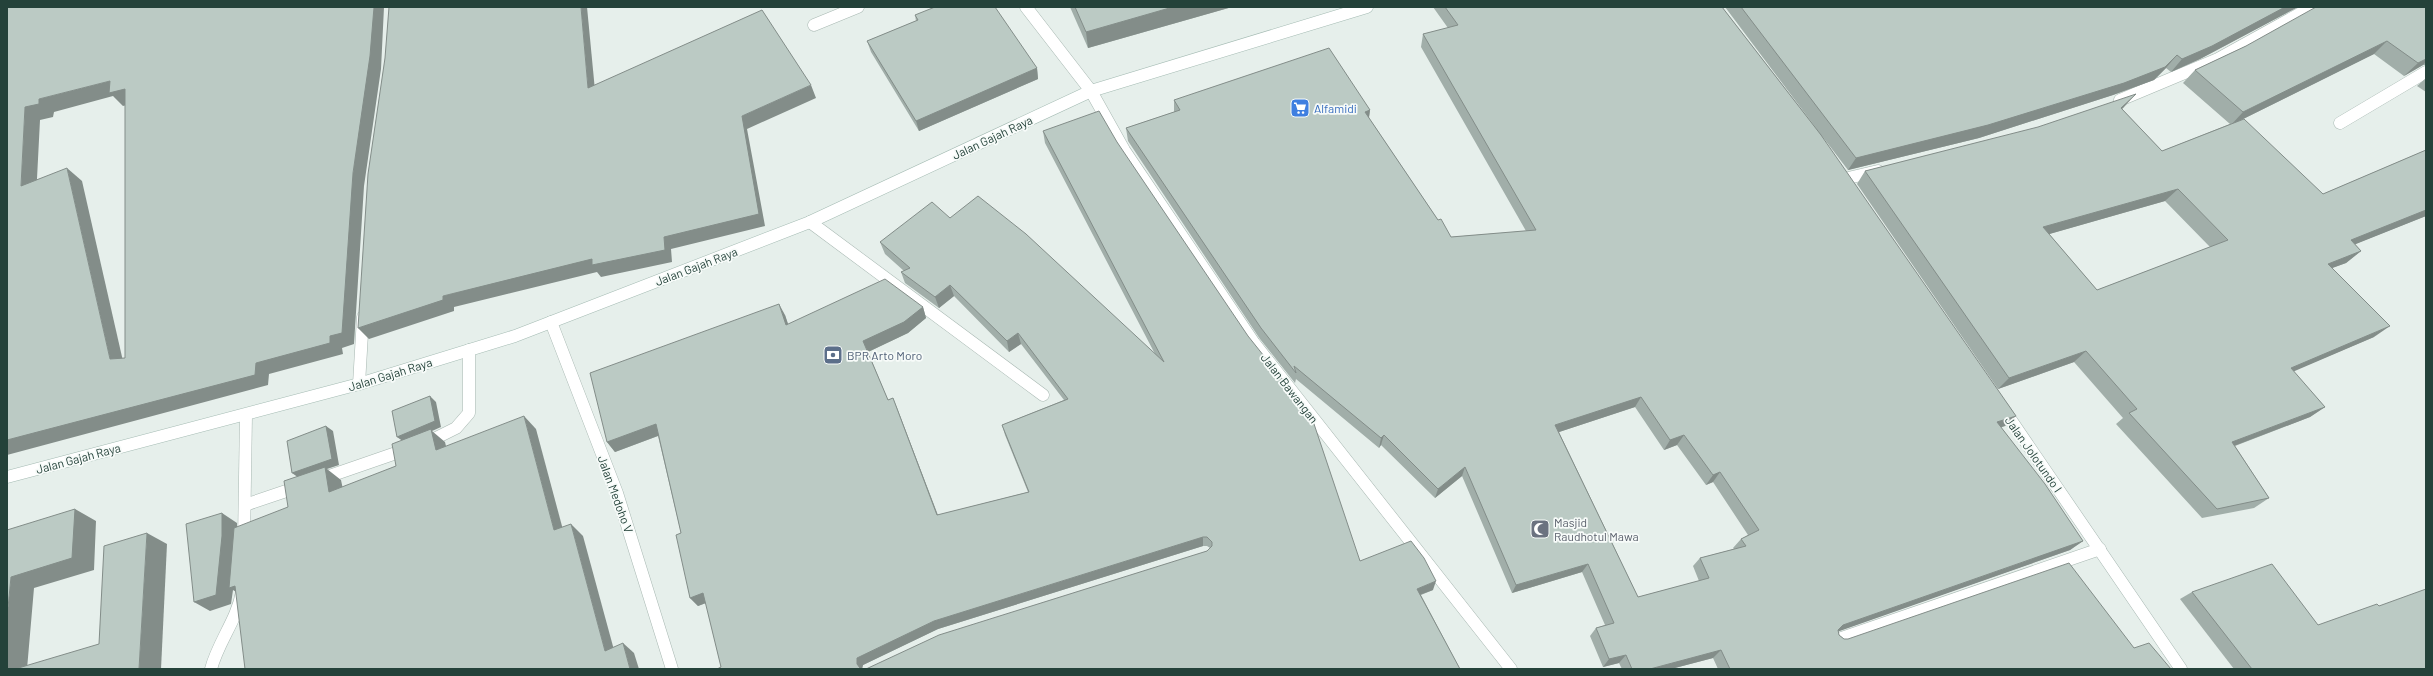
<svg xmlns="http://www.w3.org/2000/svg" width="2433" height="676" font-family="Barlow,sans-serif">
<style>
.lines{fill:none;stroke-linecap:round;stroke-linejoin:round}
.lane-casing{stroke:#a8b8b2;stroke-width:13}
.street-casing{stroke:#a8b8b2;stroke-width:13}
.secondary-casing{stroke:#a4bbb3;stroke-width:13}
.lane{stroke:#fff;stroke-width:12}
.street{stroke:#fff;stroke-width:12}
.secondary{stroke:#fff;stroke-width:12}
.wall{fill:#a1aea9;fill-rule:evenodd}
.shaded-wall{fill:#838d89}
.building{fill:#bbcac4;stroke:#838d89;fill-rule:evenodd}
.labels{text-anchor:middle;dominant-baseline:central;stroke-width:3.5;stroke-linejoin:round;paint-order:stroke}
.shop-label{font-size:12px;fill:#366cbe;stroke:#f7fbf9;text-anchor:start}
.street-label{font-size:12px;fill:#24423a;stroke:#f7fbf9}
.service-label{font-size:12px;fill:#4e5e75;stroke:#f7fbf9;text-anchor:start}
.worship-label{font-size:12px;fill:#5b616d;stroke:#f7fbf9;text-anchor:start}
</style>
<rect width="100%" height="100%" fill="#e6efeb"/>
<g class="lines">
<g class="lane-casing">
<g id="lane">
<polyline points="814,25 858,7"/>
<polyline points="2340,123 2426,72"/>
<polyline points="318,480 428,442 456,428 469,413 469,350"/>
<polyline points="245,505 301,486"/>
<polyline points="244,540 246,415"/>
<polyline points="1836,640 2100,549"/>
<path d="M 211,669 C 218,642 237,620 242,592"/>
</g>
</g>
<g class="street-casing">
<g id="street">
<polyline points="1026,7 1091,91 1124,150 1254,343 1511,669"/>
<polyline points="2120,100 2218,59 2312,7"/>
<polyline points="1844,179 1878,171"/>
<polyline points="810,222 1043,395"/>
<polyline points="551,322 617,493 672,669"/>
<polyline points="359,384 363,317"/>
<polyline points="2002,407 2181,669"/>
</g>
</g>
<g class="secondary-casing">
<polyline id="secondary" points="7,477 359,384 515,336 810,222 1091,91 1367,7"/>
</g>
<use href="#lane" class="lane"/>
<use href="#street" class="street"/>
<use href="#secondary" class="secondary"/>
</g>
<g class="wall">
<polygon points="1070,7 1232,7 1088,48"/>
<path d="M 1433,7 L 1722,7 L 1819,132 L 1725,7 L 2298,7 L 2200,59 L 2171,72 L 2166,68 L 2154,80 L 2113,95 L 1979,138 L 1848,170 L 1822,136 L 2005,426 L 2001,427 L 2083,541 L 2070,550 L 1838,631 L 1839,635 L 1844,639 L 2134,648 L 2171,669 L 1718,669 L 1713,658 L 1671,669 L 1622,669 L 1619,663 L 1603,667 L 1590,636 L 1596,628 L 1605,625 L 1582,572 L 1512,593 L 1462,476 L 1435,498 L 1381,445 L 1379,448 L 1296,379 L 1295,383 L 1260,339 L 1128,141 L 1126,128 L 1174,112 L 1174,100 L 1370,110 L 1369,118 L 1438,220 L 1451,237 L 1526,231 L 1421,47 L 1423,34 L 1448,28 ZM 1635,407 L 1664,450 L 1677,445 L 1706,485 L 1713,482 L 1748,535 L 1741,539 L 1733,548 L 1734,549 L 1700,558 L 1693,566 L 1699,581 L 1638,597 L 1559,432 Z"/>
<path d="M 2426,7 L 2426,65 L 2423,65 L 2404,76 L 2374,54 L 2237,122 L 2323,194 L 2426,150 L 2426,216 L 2355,244 L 2361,251 L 2346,263 L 2332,268 L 2374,337 L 2293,371 L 2325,407 L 2310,417 L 2235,446 L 2269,498 L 2254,508 L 2202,518 L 2116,424 L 2123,418 L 2074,362 L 1998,389 L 1857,184 L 1865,171 L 2124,107 L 2122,109 L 2162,151 L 2230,124 L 2183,83 L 2195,70 L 2246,46 ZM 2165,201 L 2210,247 L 2097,290 L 2049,234 Z"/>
<polygon points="915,15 1037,68 1038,79 919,131 871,52 867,41 916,21"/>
<polygon points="2426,78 2426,92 2417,86"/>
<path d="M 1043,131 L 1117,142 L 1360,561 L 1433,590 L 1421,595 L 1460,669 L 717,669 L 721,667 L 706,603 L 698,606 L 690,598 L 681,533 L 658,436 L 615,452 L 607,442 L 785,315 L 788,324 L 923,307 L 926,318 L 908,333 L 868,352 L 888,400 L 893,398 L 897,408 L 938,515 L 1028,492 L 1005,435 L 1002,425 L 1064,400 L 1021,344 L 1009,352 L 954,296 L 939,308 L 905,283 L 901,272 L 904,271 L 885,254 L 880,242 L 950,218 L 1155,354 L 1045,143 ZM 1203,546 L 1207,546 L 1210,548 L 1207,551 L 866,669 L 862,668 L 863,665 L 938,629 Z"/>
<polygon points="2192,592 2318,625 2426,669 2234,669 2180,599"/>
</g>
<g class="shaded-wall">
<polygon points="374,7 384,7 381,69 364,186 354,344 342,348 343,354 269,374 268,385 7,455 7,440 256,363 330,336 353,173"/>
<polygon points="581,7 587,7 596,101 588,88"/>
<polygon points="1173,7 1232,7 1088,48 1086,32"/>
<polygon points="2285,7 2298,7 2200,59 2171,72 2182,59"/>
<polygon points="2387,41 2374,54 2231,125 2243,112"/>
<polygon points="2177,55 2166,68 2154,80 2113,95 1979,138 1848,170 1856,158"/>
<polygon points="2426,59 2426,62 2423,65 2404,76 2418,63"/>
<polygon points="1037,68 1038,79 919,131 916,121"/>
<polygon points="110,81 125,89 138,102 123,106 113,96 54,112 53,117 40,120 36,198 21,186 25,107 39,99"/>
<polygon points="811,85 816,98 747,129 765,226 671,249 672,262 601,277 597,272 454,307 454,311 369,339 358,328 443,296 664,237 742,116"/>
<polygon points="2136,94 2124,107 2110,120 2121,108"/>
<polygon points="1370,110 1368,123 1365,112"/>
<polygon points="67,168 82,181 125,370 110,359"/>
<polygon points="2178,189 2165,201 2032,239 2043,227"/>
<polygon points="2426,210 2426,216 2336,252 2351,240"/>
<polygon points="2361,251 2346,263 2313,275 2328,264"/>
<polygon points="950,285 954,296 939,308 935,297"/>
<polygon points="779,304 785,315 792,336 786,325"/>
<polygon points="923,307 926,318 908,333 868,352 863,341"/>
<polygon points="2390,326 2374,337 2276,379 2291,368"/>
<polygon points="1018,333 1021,344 1009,352 1007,341"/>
<polygon points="2086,351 2074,362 1998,389 2009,378"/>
<polygon points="430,396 436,402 441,427 432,431 445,442 450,463 404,442 397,437"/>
<polygon points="1641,397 1635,407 1550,435 1555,425"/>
<polygon points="893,398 897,408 941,524 937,515"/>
<polygon points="2325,407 2310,417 2218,452 2232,442"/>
<polygon points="524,416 536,429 566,541 554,530"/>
<polygon points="2016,416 2005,426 1986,432 1997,422"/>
<polygon points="656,424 663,434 615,452 607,442"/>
<polygon points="326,426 333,431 339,465 327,469 341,480 346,504 329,492 299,478 292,473"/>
<polygon points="1384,435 1381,445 1379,448 1381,438"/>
<polygon points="1684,435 1677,445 1664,450 1670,440"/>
<polygon points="1465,467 1462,476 1435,498 1438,489"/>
<polygon points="1720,472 1713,482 1706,485 1713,475"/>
<polygon points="75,509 96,521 94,570 34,588 27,669 7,669 7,618 11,577"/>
<polygon points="222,513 237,523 237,545 235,586 248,599 233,590 231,604 210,611 194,602"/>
<polygon points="571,524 583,536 617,661 605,651"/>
<polygon points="147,533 167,544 161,669 139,669"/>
<polygon points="1203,537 1203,546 938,629 863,665 862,669 860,669 857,664 857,658 934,621"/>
<polygon points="2083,541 2070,550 1834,633 1843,625"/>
<polygon points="1588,564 1582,572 1512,593 1516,585"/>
<polygon points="1436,581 1433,590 1414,597 1417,589"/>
<polygon points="703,593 711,601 698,606 690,598"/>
<polygon points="623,643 634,653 639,669 630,669"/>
<polygon points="1721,650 1713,658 1671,669 1650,669"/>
<polygon points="1626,655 1619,663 1603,667 1609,659"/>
</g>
<g class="building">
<path d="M 10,7 L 374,7 L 370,56 L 353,173 L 342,333 L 330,336 L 330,343 L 256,363 L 255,375 L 7,440 L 7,8 ZM 110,81 L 109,93 L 125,89 L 125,358 L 110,359 L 67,168 L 21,186 L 25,107 L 39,104 L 39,99 Z"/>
<polygon points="389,7 581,7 588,88 762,10 811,85 742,116 759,214 664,237 665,250 592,265 592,259 443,296 443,300 358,328 368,174 385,58"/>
<polygon points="935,7 995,7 1037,68 916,121 867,41 918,20 915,15"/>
<polygon points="1075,7 1173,7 1086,32"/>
<path d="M 1445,7 L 1722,7 L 1821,135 L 2016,416 L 1997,422 L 2045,484 L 2083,541 L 1843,625 L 1838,630 L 1839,635 L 1844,639 L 1848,639 L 2069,563 L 2134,648 L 2149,643 L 2171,669 L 1730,669 L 1721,650 L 1650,669 L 1632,669 L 1626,655 L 1609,659 L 1596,628 L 1614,623 L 1588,564 L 1516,585 L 1465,467 L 1438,489 L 1384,435 L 1381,438 L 1294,366 L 1296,373 L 1261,328 L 1126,128 L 1180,110 L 1174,100 L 1329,48 L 1370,110 L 1365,112 L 1438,220 L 1441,219 L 1451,237 L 1536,230 L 1423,34 L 1458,25 ZM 1641,397 L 1670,440 L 1684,435 L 1713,475 L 1720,472 L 1759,530 L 1741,539 L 1746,546 L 1700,558 L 1709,578 L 1638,597 L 1555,425 Z"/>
<polygon points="1741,7 2285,7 2212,46 2182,59 2177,55 2165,67 2124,83 1988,125 1856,158"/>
<polygon points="2316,7 2426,7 2426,59 2418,63 2387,41 2243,112 2195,70 2246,46"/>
<path d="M 2136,94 L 2121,108 L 2162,151 L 2244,119 L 2323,194 L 2426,150 L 2426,210 L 2351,240 L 2361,251 L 2328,264 L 2390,326 L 2291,368 L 2325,407 L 2232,442 L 2269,498 L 2217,509 L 2129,413 L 2137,409 L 2086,351 L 2009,378 L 1865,171 L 2038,127 ZM 2178,189 L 2228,240 L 2097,290 L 2043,227 Z"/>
<path d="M 1099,111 L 1117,142 L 1248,336 L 1311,415 L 1360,561 L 1411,541 L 1424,558 L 1436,581 L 1417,589 L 1460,669 L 717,669 L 721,667 L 703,593 L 690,598 L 676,535 L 681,533 L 656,424 L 607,442 L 590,373 L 779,304 L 786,325 L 885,279 L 923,307 L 904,322 L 863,341 L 888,400 L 893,398 L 937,515 L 1029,492 L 1002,425 L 1068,399 L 1018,333 L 1007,341 L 950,285 L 935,297 L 901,272 L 910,268 L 880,242 L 932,202 L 950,218 L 978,196 L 1026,234 L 1164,362 L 1043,131 ZM 1203,537 L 1207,537 L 1212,542 L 1212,546 L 1207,551 L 939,635 L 866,669 L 860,668 L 857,664 L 857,658 L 934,621 Z"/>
<polygon points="430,396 435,421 397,437 392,411"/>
<polygon points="524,416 554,530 571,524 605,651 623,643 630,669 245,669 235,586 229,588 234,528 288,507 284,481 325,467 329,492 396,466 392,444 431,429 436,450"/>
<polygon points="326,426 332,459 292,473 287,441"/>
<polygon points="75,509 72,558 11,577 7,618 7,530"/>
<polygon points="222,513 222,536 216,595 194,602 186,524"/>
<polygon points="147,533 139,669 15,669 99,644 104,546"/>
<polygon points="2272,564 2318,625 2377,604 2379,606 2426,589 2426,669 2252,669 2192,592"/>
</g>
<defs>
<g id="supermarket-square" transform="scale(1)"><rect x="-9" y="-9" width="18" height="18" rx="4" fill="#3f7fe0" stroke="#f7fbf9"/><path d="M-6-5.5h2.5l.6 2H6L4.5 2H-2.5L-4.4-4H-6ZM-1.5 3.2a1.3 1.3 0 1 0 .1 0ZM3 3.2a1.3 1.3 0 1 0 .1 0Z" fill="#fff"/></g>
<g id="bank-square" transform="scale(1)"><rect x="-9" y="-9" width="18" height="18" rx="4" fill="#5c6f8a" stroke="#f7fbf9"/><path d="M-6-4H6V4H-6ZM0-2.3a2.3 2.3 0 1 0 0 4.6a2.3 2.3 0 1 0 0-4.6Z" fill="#fff"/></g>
<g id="mosque-square" transform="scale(1)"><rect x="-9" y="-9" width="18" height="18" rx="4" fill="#6b7280" stroke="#f7fbf9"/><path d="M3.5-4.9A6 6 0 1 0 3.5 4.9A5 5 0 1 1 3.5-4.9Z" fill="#fff"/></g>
</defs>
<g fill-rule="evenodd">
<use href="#supermarket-square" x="1300" y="108"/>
<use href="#bank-square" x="833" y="355"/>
<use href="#mosque-square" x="1540" y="529"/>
</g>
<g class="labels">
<g class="shop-label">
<text x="1314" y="108">Alfamidi</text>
</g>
<g class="street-label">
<text transform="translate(992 137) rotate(-25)">Jalan Gajah Raya</text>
<text transform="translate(696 266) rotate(-21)">Jalan Gajah Raya</text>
<text transform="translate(390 374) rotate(-17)">Jalan Gajah Raya</text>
<text transform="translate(1290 388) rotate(52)">Jalan Bawangan</text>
<text transform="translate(2034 454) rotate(55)">Jalan Jolotundo I</text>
<text transform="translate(78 458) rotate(-15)">Jalan Gajah Raya</text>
<text transform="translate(616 494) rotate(70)">Jalan Medoho V</text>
</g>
<g class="service-label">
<text x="847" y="355">BPR Arto Moro</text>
</g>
<g class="worship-label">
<text x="1554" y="522">Masjid<tspan x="1554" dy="14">Raudhotul Mawa</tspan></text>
</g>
</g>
<rect width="2433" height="676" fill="none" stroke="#24423a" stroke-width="16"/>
</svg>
